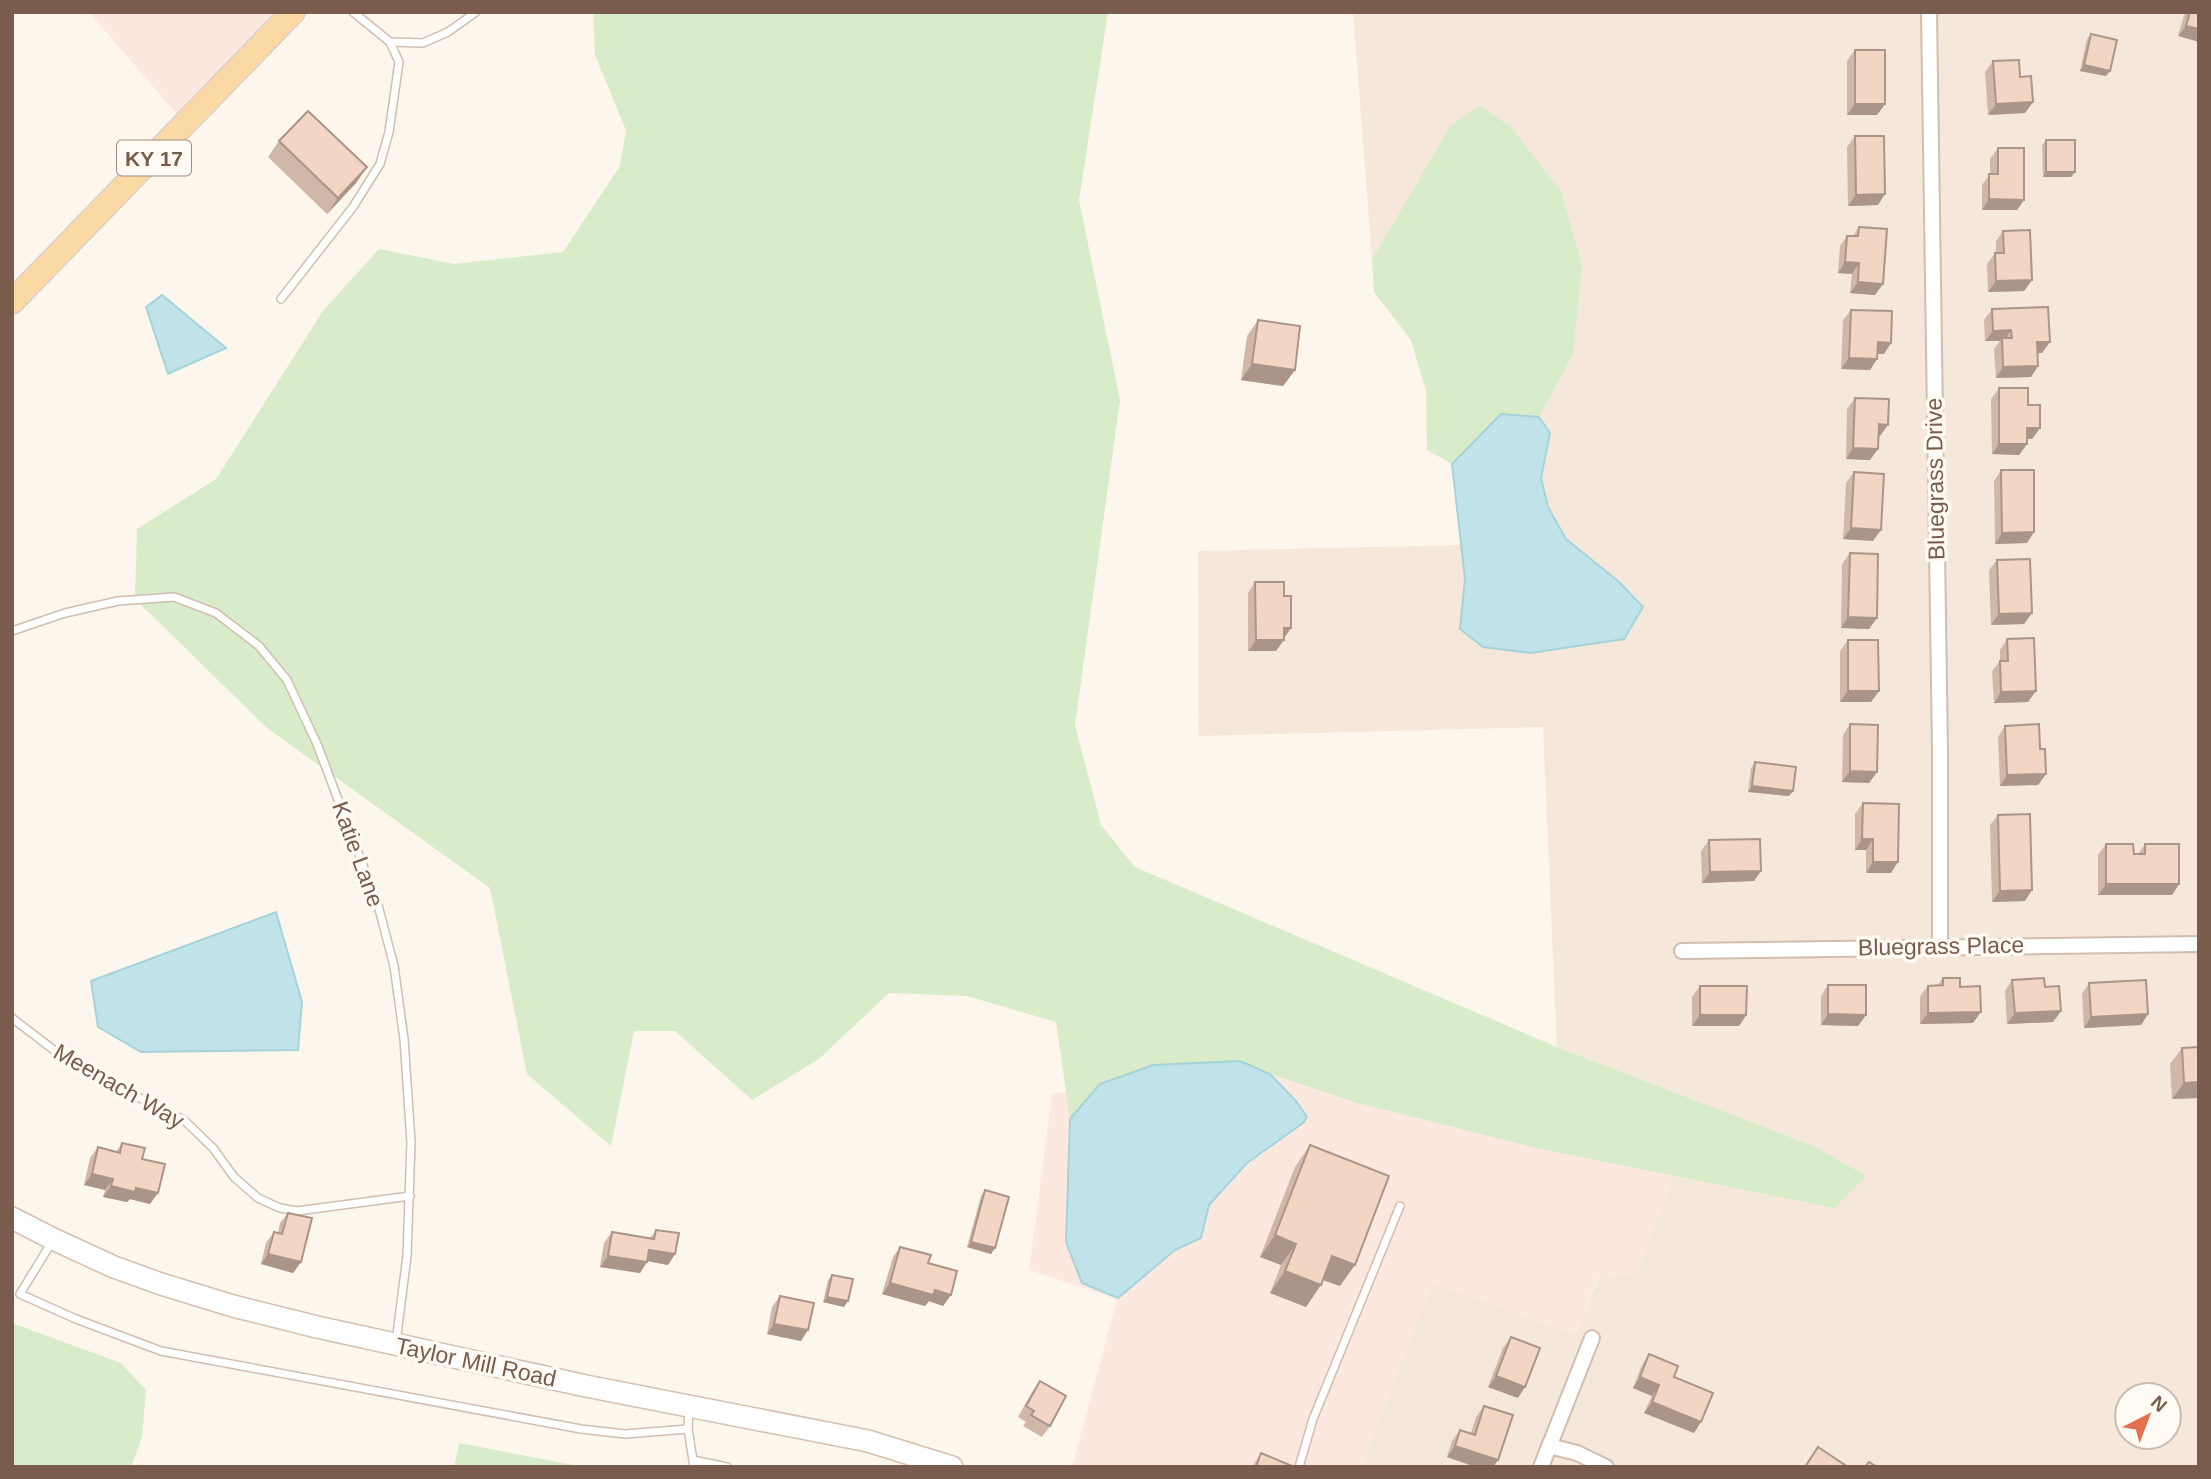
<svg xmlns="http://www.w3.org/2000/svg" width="2211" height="1479" font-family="Helvetica,sans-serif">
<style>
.residential{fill:#f5e8da;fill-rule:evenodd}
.commercial{fill:#fde8e0}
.green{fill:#d8ecc9}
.water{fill:#bfe3e8;stroke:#a5d3da;stroke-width:2}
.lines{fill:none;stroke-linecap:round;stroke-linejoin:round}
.service-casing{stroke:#d1beb0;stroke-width:10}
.minor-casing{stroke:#d1beb0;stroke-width:18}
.secondary-casing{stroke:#d6c0b0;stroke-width:24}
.primary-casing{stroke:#dad1cd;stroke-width:26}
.service{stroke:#fff;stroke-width:7}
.minor{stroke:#fff;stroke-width:14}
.secondary{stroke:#fff;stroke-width:21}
.primary{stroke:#fbd9a5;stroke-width:23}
.wall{fill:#d1b7a8}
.shaded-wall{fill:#aa9588}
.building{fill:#f3d5c3;stroke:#aa9588;stroke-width:2}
.labels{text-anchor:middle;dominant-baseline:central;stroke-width:7;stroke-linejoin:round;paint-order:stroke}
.shield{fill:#fffaf3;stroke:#a28b7f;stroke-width:2}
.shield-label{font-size:21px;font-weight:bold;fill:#7a5c4d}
.street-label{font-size:23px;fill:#7a5c4d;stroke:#fffaf3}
</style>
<rect width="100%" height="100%" fill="#fdf6ec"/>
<path class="residential" d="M 1353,12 L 2199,12 L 2199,1467 L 1361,1467 L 1432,1283 L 1576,1334 L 1600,1273 L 1636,1274 L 1673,1176 L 1834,1208 L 1814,1146 L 1557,1047 L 1543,727 L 1199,736 L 1198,551 L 1461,545 L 1465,579 L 1460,629 L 1618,581 L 1565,539 L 1548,507 L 1541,478 L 1550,434 L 1539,417 L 1573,354 L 1451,125 L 1372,259 ZM 2127,1395 L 2169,1395 L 2169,1437 L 2127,1437 Z"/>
<g class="commercial">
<polygon points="89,12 293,12 186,125"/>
<polygon points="1240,1061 1270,1074 1357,1103 1540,1149 1673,1176 1636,1274 1599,1273 1576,1334 1432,1283 1361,1467 1072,1467 1117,1299 1029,1270 1052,1094"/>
</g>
<g class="green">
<polygon points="593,12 1108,12 1079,200 1120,400 1075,725 1101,825 1135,867 1557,1047 1814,1146 1866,1176 1834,1208 1540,1149 1357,1103 1270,1074 1240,1061 1100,1084 1070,1119 1056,1022 967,996 889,993 819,1059 752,1100 675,1031 634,1031 611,1146 527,1074 490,888 267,728 135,599 137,529 216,479 323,311 379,249 454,264 563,252 620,166 626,130 595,55"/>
<polygon points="1480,106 1511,127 1561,192 1582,265 1573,354 1539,417 1501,414 1452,464 1427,450 1426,391 1411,340 1374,292 1372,259 1451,125"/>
<polygon points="12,1323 121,1363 146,1390 142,1437 131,1467 12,1467"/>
<polygon points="459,1443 584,1467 454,1467"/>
</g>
<g class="water">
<polygon points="162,295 226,348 168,374 146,307"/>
<polygon points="1501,414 1539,417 1550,433 1541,478 1548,507 1566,539 1618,581 1643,607 1624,639 1531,653 1483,647 1460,629 1465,579 1452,464"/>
<polygon points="276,912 302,1002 298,1050 141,1052 98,1027 91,981"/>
<polygon points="1240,1061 1270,1074 1296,1101 1307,1117 1303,1123 1247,1163 1209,1205 1201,1238 1175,1250 1118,1298 1082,1283 1066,1242 1070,1119 1100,1084 1153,1065"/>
</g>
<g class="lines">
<g class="service-casing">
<g id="service">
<polyline points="353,12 390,42 423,43 448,32 476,12"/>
<polyline points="281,299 353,207 380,164 389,132 399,62 390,42"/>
<polyline points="12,631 65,613 118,601 174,597 216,613 259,646 287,680 317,744 378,905 394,966 404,1039 411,1142 407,1256 396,1342"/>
<polyline points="12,1018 72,1064 184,1120 213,1148 234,1177 258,1198 280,1208 297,1211 410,1196"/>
<polyline points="53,1240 20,1294 76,1319 161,1351 581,1429 625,1434 688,1429"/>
<polyline points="689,1409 688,1429 694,1467"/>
<polyline points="693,1460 727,1467"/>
<polyline points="1299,1467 1313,1419 1400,1206"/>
</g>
</g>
<g class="minor-casing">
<g id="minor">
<polyline points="1929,12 1940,752 1940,946"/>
<polyline points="1682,951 2199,944"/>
<polyline points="1549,1446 1577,1453 1606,1467"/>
<polyline points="1541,1467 1592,1338"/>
</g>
</g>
<g class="secondary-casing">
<polyline id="secondary" points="12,1218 53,1239 114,1267 161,1284 233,1306 317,1327 586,1386 868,1441 952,1467"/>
</g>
<g class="primary-casing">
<polyline id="primary" points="12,302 293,12"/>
</g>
<use href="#service" class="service"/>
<use href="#minor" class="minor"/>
<use href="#secondary" class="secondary"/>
<use href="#primary" class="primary"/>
</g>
<g class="wall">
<polygon points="2185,12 2199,12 2178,36"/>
<polygon points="2091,34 2106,76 2080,71 2087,39"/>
<polygon points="1855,50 1885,104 1877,115 1847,115 1847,61"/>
<polygon points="1993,61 2020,77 2033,102 2025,113 1988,115 1985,72"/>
<polygon points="1855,136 1878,205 1848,206 1847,147"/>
<polygon points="2046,140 2075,172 2071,177 2043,177 2042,145"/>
<polygon points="279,141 367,167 356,183 327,214 268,157"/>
<polygon points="1998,148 2024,200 2017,210 1982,210 1982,185 1990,174 1990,159"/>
<polygon points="1859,227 1875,295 1850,293 1852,274 1838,273 1840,246 1847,236 1853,236"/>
<polygon points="2003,231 2032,280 2024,291 1988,292 1987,264 1995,253 1996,253 1996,241"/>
<polygon points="1992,309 2042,353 2038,353 2038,366 2031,377 1996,378 1994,349 2000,341 1985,341 1984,320"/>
<polygon points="1851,310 1884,354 1877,354 1877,359 1870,370 1841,369 1843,320"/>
<polygon points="1258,320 1295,370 1283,386 1241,380 1247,336"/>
<polygon points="1999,388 2028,405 2040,428 2032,439 2027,439 2027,444 2019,455 1992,454 1991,399"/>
<polygon points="1855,398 1880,436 1878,435 1870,460 1846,459 1847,409"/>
<polygon points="2001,470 2027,543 1995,544 1994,481"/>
<polygon points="1854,472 1873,541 1843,539 1846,483"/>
<polygon points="1850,553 1869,629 1841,628 1842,564"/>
<polygon points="1997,560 2032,613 2024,624 1991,625 1989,570"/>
<polygon points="1255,582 1284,596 1291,628 1276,651 1248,651 1248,593"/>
<polygon points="2007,639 2028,702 1994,703 1992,671 2000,661 2000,650"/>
<polygon points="1848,640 1879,691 1871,702 1840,702 1840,651"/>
<polygon points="1850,724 1877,772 1869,783 1842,782 1843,735"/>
<polygon points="2005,726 2040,749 2046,774 2038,785 2000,786 1998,737"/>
<polygon points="1755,762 1793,791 1789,796 1748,792 1751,768"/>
<polygon points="1863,803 1891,873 1866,873 1866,850 1855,850 1855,814"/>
<polygon points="1998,815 2025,901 1992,902 1990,825"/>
<polygon points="1709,840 1754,881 1702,883 1701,851"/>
<polygon points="2106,844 2134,854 2138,854 2145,844 2179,884 2172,895 2098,895 2098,855"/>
<polygon points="1943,978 1960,987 1973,1023 1920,1024 1920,996 1928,986 1938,985"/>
<polygon points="2012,980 2045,987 2061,1011 2053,1022 2007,1024 2005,991"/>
<polygon points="2089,983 2148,1014 2141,1025 2084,1028 2082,994"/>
<polygon points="1828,985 1866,1015 1858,1026 1821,1025 1821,996"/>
<polygon points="1700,986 1746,1015 1739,1026 1692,1026 1692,997"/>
<polygon points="2182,1048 2199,1098 2172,1099 2170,1064"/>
<polygon points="122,1143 142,1159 150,1204 130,1199 127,1202 103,1197 105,1190 84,1185 90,1158 98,1147 116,1152"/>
<polygon points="1310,1145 1340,1286 1323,1280 1306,1307 1270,1293 1281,1265 1260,1257 1295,1167"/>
<polygon points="985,1190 991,1254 967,1247 981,1196"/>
<polygon points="288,1213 301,1262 293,1273 261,1264 266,1243 274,1232 278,1233 280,1223"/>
<polygon points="656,1230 675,1254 668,1265 647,1261 640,1273 600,1267 604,1243 612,1232 650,1238"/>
<polygon points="900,1247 928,1263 951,1295 943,1306 929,1301 925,1306 882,1294 893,1257"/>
<polygon points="832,1275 844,1307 823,1302 828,1280"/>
<polygon points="780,1296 801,1341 767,1334 772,1307"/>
<polygon points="1511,1337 1518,1398 1488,1387 1503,1348"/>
<polygon points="1649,1354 1674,1377 1694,1433 1644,1413 1652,1396 1633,1388 1642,1365"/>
<polygon points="1040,1381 1050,1426 1042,1437 1023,1426 1026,1422 1018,1417 1032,1392"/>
<polygon points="1484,1406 1498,1460 1493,1467 1476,1467 1447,1457 1452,1441 1460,1430 1471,1433 1476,1417"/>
<polygon points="1261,1453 1292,1467 1252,1467"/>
</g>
<g class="shaded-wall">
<polygon points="2186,26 2199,29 2199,42 2178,36"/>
<polygon points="2084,65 2110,71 2106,76 2080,71"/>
<polygon points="2033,102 2025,113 1988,115 1996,104"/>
<polygon points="1855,104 1885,104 1877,115 1847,115"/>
<polygon points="367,167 356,183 327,214 338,198"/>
<polygon points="2046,172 2075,172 2071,177 2043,177"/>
<polygon points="1885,194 1878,205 1848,206 1856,195"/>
<polygon points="1989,199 2024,200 2017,210 1982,210"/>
<polygon points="1845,262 1859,263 1852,274 1838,273"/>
<polygon points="2032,280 2024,291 1988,292 1996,281"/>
<polygon points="1858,282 1883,284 1875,295 1850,293"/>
<polygon points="2011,330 2004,341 2002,338 2000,341 1985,341 1993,331"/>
<polygon points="1878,342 1891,343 1884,354 1870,353"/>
<polygon points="2037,342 2050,342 2042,353 2030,353"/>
<polygon points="1849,358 1877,359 1870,370 1841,369"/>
<polygon points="1252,364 1295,370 1283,386 1241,380"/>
<polygon points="2038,366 2031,377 1996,378 2003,367"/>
<polygon points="1879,424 1888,425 1880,436 1871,435"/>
<polygon points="2027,428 2040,428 2032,439 2019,438"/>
<polygon points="1999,444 2027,444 2019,455 1992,454"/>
<polygon points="1853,448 1878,449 1870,460 1846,459"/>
<polygon points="1851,528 1881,530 1873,541 1843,539"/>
<polygon points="2034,532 2027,543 1995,544 2002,533"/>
<polygon points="2032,613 2024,624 1991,625 1999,614"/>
<polygon points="1848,617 1877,618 1869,629 1841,628"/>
<polygon points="1284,628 1291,628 1283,639"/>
<polygon points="1256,640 1284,640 1276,651 1248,651"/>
<polygon points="1848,691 1879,691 1871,702 1840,702"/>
<polygon points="2036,691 2028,702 1994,703 2001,692"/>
<polygon points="1850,771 1877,772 1869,783 1842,782"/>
<polygon points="2046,774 2038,785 2000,786 2007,775"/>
<polygon points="1752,786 1793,791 1789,796 1748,792"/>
<polygon points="1862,839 1873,839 1866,850 1855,850"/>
<polygon points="1873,862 1898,862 1891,873 1866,873"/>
<polygon points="1761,871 1754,881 1702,883 1710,872"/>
<polygon points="2106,884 2179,884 2172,895 2098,895"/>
<polygon points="2032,890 2025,901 1992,902 2000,891"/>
<polygon points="2061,1011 2053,1022 2007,1024 2015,1013"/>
<polygon points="1981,1012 1973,1023 1920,1024 1928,1013"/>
<polygon points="1828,1014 1866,1015 1858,1026 1821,1025"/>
<polygon points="2148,1014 2141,1025 2084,1028 2091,1017"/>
<polygon points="1700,1015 1746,1015 1739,1026 1692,1026"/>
<polygon points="2199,1082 2199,1098 2172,1099 2184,1083"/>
<polygon points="92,1174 113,1179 105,1190 84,1185"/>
<polygon points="111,1186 136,1188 158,1193 150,1204 130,1199 127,1202 103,1197"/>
<polygon points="1275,1235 1296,1244 1281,1265 1260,1257"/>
<polygon points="971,1242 995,1248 991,1254 967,1247"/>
<polygon points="649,1250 675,1254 668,1265 642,1260"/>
<polygon points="268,1254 301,1262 293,1273 261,1264"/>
<polygon points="608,1256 647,1262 640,1273 600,1267"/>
<polygon points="1332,1256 1355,1265 1340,1286 1317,1278"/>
<polygon points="1285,1271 1321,1285 1306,1307 1270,1293"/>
<polygon points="890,1283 935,1290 951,1295 943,1306 929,1301 925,1306 882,1294"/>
<polygon points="827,1297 848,1301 844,1307 823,1302"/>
<polygon points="774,1324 808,1330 801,1341 767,1334"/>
<polygon points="1496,1376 1525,1387 1518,1398 1488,1387"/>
<polygon points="1640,1377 1659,1385 1652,1396 1633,1388"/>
<polygon points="1652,1402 1701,1422 1694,1433 1644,1413"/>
<polygon points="1455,1446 1498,1460 1493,1467 1476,1467 1447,1457"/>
</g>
<g class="building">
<polygon points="2190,12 2199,12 2199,29 2186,26"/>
<polygon points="2091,34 2117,40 2110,71 2084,65"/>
<rect x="1855" y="50" width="30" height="54"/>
<polygon points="2019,60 2020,77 2031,76 2033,102 1996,104 1993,61"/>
<polygon points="308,111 367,167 338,198 279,141"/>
<polygon points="1855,136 1884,136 1885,194 1856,195"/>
<rect x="2046" y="140" width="29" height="32"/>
<polygon points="1998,148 2024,148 2024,200 1989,199 1989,174 1998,174"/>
<polygon points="1859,227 1887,229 1883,284 1858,282 1859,263 1845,262 1847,236 1858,236"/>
<polygon points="2030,230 2032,280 1996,281 1995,253 2004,253 2003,231"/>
<polygon points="2048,307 2050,342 2037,342 2038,366 2003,367 2002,338 2012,338 2011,330 1993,331 1992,309"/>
<polygon points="1851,310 1892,311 1891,343 1878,342 1877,359 1849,358"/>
<polygon points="1258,320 1300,326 1295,370 1252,364"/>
<polygon points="1999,388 2028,388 2028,405 2040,405 2040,428 2027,428 2027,444 1999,444"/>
<polygon points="1855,398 1889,399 1888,425 1879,424 1878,449 1853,448"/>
<polygon points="2001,470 2034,470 2034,532 2002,533"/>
<polygon points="1854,472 1884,474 1881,530 1851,528"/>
<polygon points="1850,553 1878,554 1877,618 1848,617"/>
<polygon points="2030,559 2032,613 1999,614 1997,560"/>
<polygon points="1255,582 1284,582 1284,596 1291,596 1291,628 1284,628 1284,640 1256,640"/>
<polygon points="2034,638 2036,691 2001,692 2000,661 2008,661 2007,639"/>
<polygon points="1848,640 1878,640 1879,691 1848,691"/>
<polygon points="1850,724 1878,725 1877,772 1850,771"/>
<polygon points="2039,724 2040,749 2045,749 2046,774 2007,775 2005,726"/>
<polygon points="1755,762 1796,767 1793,791 1752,786"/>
<polygon points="1863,803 1899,804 1898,862 1873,862 1873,839 1862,839"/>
<polygon points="2030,814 2032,890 2000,891 1998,815"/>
<polygon points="1760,839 1761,871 1710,872 1709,840"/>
<polygon points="2106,844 2133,844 2134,854 2145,854 2145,844 2179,844 2179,884 2106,884"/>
<polygon points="1943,978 1960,978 1960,987 1980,986 1981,1012 1928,1013 1928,986 1943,985"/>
<polygon points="2044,978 2045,987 2059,986 2061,1011 2015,1013 2012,980"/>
<polygon points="2146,980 2148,1014 2091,1017 2089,983"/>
<polygon points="1828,985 1866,985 1866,1015 1828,1014"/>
<polygon points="1700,986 1747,986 1746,1015 1700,1015"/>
<polygon points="2199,1047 2199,1082 2184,1083 2182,1048"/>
<polygon points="122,1143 145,1148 142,1159 165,1164 158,1193 136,1188 135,1192 111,1186 113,1179 92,1174 98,1147 120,1153"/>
<polygon points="1310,1145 1389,1176 1355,1265 1332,1256 1321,1285 1285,1271 1296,1244 1275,1235"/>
<polygon points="985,1190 1009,1197 995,1248 971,1242"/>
<polygon points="288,1213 312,1218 301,1262 268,1254 274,1232 282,1234"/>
<polygon points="656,1230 679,1233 675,1254 649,1250 647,1262 608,1256 612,1232 654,1239"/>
<polygon points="900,1247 931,1255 928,1263 957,1271 951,1295 935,1290 933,1295 890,1283"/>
<polygon points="832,1275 853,1279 848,1301 827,1297"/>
<polygon points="780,1296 814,1303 808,1330 774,1324"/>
<polygon points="1511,1337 1540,1348 1525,1387 1496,1376"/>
<polygon points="1649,1354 1678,1366 1674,1377 1713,1393 1701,1422 1652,1402 1659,1385 1640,1377"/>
<polygon points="1040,1381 1066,1396 1050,1426 1031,1415 1034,1411 1026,1406"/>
<polygon points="1484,1406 1513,1415 1498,1460 1455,1446 1460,1430 1475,1435"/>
<polygon points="1818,1447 1848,1467 1805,1467"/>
<polygon points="1261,1453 1292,1466 1256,1467"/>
<polygon points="1869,1462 1877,1467 1865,1467"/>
</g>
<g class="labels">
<rect class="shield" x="117" y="140.5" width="74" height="35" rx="5"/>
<g class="shield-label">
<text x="154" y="158">KY 17</text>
</g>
<g class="street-label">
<text transform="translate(1935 479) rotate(-91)">Bluegrass Drive</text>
<text transform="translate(358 854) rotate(70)">Katie Lane</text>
<text transform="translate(1941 946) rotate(-1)">Bluegrass Place</text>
<text transform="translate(119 1086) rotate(30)">Meenach Way</text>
<text transform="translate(476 1362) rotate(12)">Taylor Mill Road</text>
</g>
</g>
<rect width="2211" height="1479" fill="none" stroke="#7a5c4d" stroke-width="28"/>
<g transform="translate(2148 1416) rotate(42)"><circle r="33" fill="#fffaf3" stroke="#cabbb1" stroke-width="2"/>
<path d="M0-5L12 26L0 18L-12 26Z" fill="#e76f51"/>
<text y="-10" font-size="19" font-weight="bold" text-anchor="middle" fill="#7a5c4d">N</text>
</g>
</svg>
